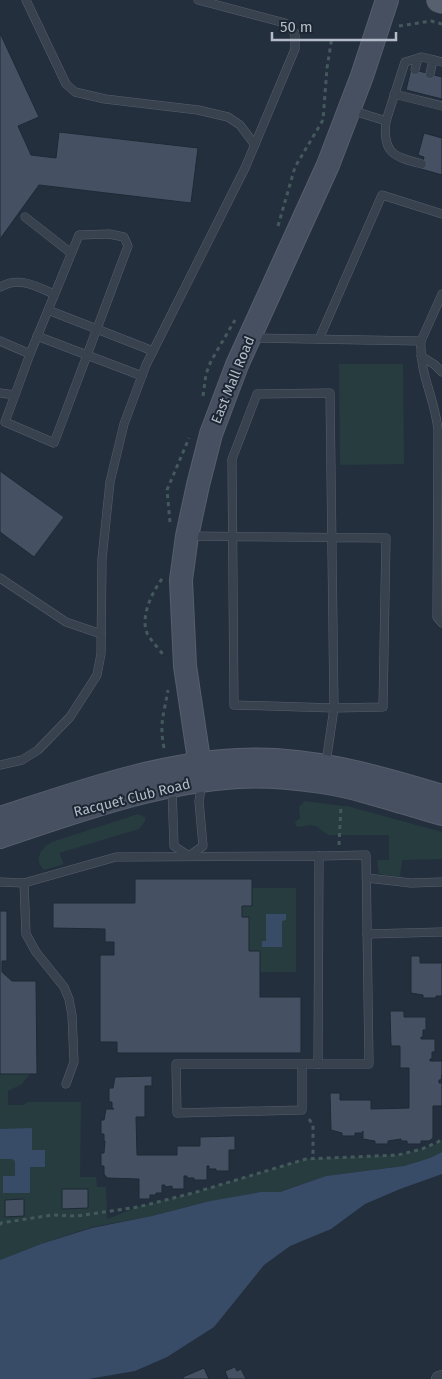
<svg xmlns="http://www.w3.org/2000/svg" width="442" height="1379" font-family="'Fira Sans',sans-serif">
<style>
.green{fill:#263c3f}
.water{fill:#394c67}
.building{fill:#455162;stroke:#1f2835}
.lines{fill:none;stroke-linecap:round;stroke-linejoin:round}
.lane-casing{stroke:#565f6c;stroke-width:9}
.street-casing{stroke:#565f6c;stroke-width:16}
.secondary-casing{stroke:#565f6c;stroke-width:24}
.primary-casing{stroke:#414a57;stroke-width:26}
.path{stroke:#44595c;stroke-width:3;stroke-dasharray:4 4;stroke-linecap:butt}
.lane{stroke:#38414e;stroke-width:8}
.street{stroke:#38414e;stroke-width:15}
.secondary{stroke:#465061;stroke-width:22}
.primary{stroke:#56606e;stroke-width:25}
.labels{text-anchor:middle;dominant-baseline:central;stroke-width:4;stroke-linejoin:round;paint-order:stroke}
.street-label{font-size:14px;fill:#b4bcc9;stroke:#1d2633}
</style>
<rect width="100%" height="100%" fill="#242f3e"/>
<g class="green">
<polygon points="339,364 403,364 404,464 340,465"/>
<polygon points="305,801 351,807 442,832 442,859 402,860 400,877 379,874 377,860 389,860 389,835 328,835 316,826 310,825 299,827 296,826 295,822 300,818 299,807"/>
<path d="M 138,814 L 145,817 L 145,821 L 139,829 L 59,853 L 64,864 L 44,870 C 33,859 41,848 52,842 Z"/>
<polygon points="252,888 296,888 296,972 260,972 249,951 249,917 242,917 242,906 252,905"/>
<polygon points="0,1074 30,1074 22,1084 8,1091 8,1105 23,1105 28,1102 81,1102 80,1177 96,1177 97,1187 106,1187 107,1219 138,1207 193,1193 306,1159 398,1155 422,1149 438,1143 442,1139 442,1152 430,1158 404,1166 326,1176 279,1192 261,1192 210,1201 152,1216 92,1227 41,1244 0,1260"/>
</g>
<g class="water">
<polygon points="266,914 286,914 286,920 282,921 282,947 262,947 262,941 266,941"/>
<polygon points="32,1128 32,1150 45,1150 45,1167 30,1167 30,1193 3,1193 3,1176 15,1176 15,1161 12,1159 0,1159 0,1129"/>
<polygon points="442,1152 442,1174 400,1189 365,1204 331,1229 290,1246 264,1265 214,1327 167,1357 135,1371 88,1379 0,1379 0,1260 41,1244 92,1228 152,1216 210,1201 261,1192 280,1192 326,1176 404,1166 430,1158"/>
</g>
<g class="building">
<polygon points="0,33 39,117 18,126 31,155 56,158 59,132 198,148 191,203 39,185 0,239"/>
<polygon points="411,69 442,77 442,99 406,90"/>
<polygon points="424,133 442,138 442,175 421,169 424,157 418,155"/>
<polygon points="0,471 64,517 34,557 0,532"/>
<polygon points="135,879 252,879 252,906 242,906 242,917 249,917 249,951 260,951 260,997 301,997 301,1053 117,1053 117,1042 100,1042 100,955 114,955 114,942 105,942 105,929 53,928 53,903 135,903"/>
<polygon points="0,911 7,911 7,961 2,961 2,972 12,981 36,981 37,1074 0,1074"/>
<polygon points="411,956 420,956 420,963 442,963 442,996 436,996 436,998 423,998 423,995 411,993"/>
<polygon points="390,1011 404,1011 404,1017 426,1017 426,1030 423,1030 423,1037 421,1037 421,1039 435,1039 435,1052 432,1052 432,1059 430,1059 430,1061 442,1061 442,1074 441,1080 439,1080 439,1083 442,1083 442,1106 433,1106 433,1138 429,1141 421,1141 421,1144 407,1144 407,1141 401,1141 401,1139 388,1141 388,1144 375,1144 375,1141 363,1139 363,1131 362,1133 355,1133 355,1136 342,1136 342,1133 331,1130 330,1093 340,1093 340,1100 371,1100 371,1109 409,1108 409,1068 400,1068 400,1046 391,1046"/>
<polygon points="152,1076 152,1086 145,1086 145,1117 136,1117 137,1155 177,1155 177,1146 200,1146 200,1137 235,1136 235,1150 229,1150 229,1171 216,1171 216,1169 209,1169 209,1166 207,1166 207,1180 194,1180 194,1178 187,1178 187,1176 184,1176 184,1189 172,1189 172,1186 165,1187 165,1185 162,1185 162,1193 156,1193 156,1195 150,1195 150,1199 139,1199 139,1179 107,1178 104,1174 104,1166 101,1166 101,1153 104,1153 105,1141 104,1141 104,1134 101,1134 101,1120 104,1120 106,1109 114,1109 112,1108 112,1102 109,1102 109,1088 113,1088 115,1077"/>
<polygon points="62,1189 88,1189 88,1208 62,1209"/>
<polygon points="24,1199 24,1216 5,1217 5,1200"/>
<polygon points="235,1367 237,1371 241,1369 246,1379 228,1379 225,1371"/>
<polygon points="204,1368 209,1379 184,1379 183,1377"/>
</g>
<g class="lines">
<g class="lane-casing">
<g id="lane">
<polyline points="26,0 66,84 75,92 105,99 198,110 228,117 240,125 255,145"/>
<polyline points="415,70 418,58"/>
<polyline points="430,74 433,60"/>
<polyline points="394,94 442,106"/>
<polyline points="351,110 386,121 405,62 422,57 442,62"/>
<path d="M 386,121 C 382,153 394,157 422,164"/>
<polyline points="25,217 71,253"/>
<polygon points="109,234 124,237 128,246 54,443 5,422 30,354 79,235"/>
<path d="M 0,287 C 19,276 36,286 54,294"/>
<path d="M 442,294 L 421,341 C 419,374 435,398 438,430 L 437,617 L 442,623"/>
<polyline points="48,310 153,351"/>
<polyline points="37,336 142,376"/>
<polyline points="251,338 421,341"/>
<polyline points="319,339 382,195 442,214"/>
<polyline points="0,341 30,354"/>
<polyline points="421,356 435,365 442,372"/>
<polyline points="0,393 15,395"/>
<path d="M 189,536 C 254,537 320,537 386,538 L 383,707 L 334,708 L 234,705 L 232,459 L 257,394 L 330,393 L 334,708 L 326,763"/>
<polyline points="0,578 66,622 101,634"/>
<polyline points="0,765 22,760 38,750 70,717 97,675 101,654 102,559 110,482 124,424 146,365 245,168 295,49 295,33 285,23 198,0"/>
<polyline points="172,788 174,846 189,856 203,846 199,801 202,784"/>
<polyline points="367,878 411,883 442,882"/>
<polyline points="0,882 24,883 116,857 319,856 318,1064 176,1064 177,1113 302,1110 302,1064"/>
<polyline points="24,883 26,934 36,952 64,987 69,999 72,1015 74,1062 66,1084"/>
<polyline points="367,934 442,932"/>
<polyline points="318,1064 369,1064 366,855 319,856"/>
</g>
</g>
<g class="street-casing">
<polyline id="street" points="439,1379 442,1378"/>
</g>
<g class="secondary-casing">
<g id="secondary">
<polyline points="202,780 185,666 181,580 187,536 198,485 211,434 237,365 328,165 362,76 387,0"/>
<path d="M 0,818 C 77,793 156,764 238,760 C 308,756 376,776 442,796"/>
<path d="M 0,837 C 78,811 156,782 238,777 C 265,775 294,778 321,782 C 362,788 402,803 442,814"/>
</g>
</g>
<g class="primary-casing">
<polyline id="primary" points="439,0 442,1"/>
</g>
<g class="path">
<polyline points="399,26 431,21 442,24"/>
<polyline points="278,226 295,167 323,120 327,68 332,37"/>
<polyline points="203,396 206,374 211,361 235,320"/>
<polyline points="170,522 167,490 189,438"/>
<path d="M 162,579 C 152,592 139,619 148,635 C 153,643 160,650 165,657"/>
<path d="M 164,748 C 159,722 164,715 168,690"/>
<polyline points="339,845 341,806"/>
<polyline points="309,1119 313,1125 313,1158"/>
<polyline points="0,1225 1,1223 52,1215 77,1216 138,1207 193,1193 306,1159 398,1155 422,1149 438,1142 442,1139"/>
</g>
<use href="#lane" class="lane"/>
<use href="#street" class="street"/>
<use href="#secondary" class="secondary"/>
<use href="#primary" class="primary"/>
</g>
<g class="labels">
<g class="street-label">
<text transform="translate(233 380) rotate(-68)">East Mall Road</text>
<text transform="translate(132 798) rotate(-14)">Racquet Club Road</text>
</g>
</g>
<path d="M272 32v8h124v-8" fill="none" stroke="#b4bcc9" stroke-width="2.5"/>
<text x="280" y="32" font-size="15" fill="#b4bcc9" stroke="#1d2633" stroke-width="4" paint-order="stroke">50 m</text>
</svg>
